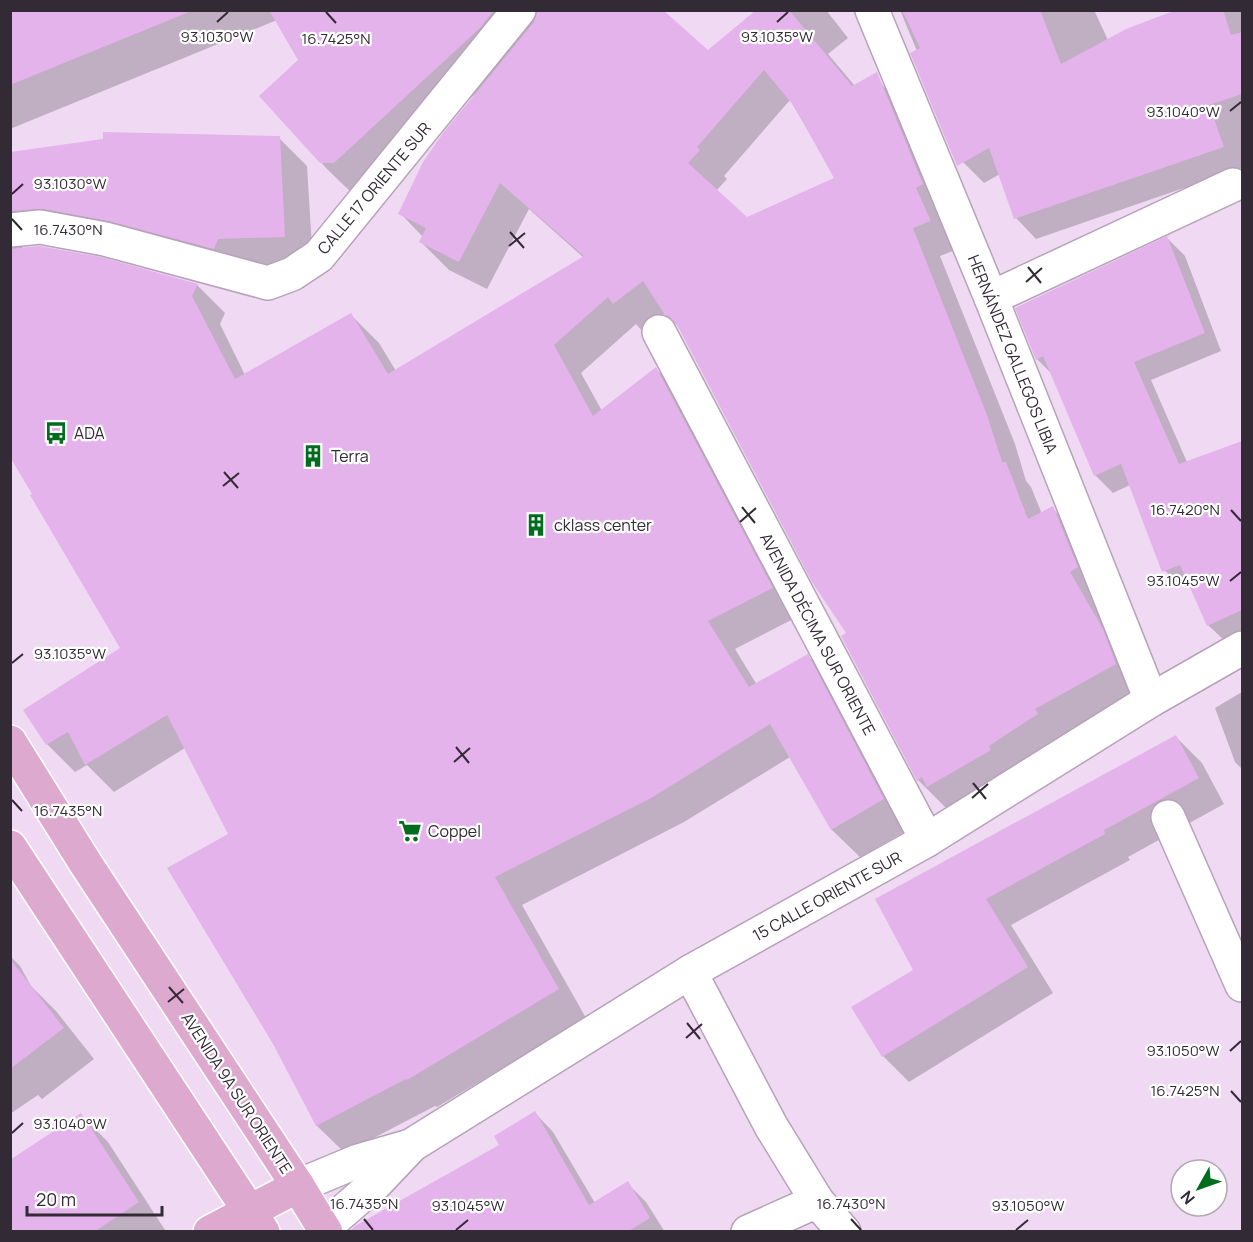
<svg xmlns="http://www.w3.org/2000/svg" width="1253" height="1242" font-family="Manrope,sans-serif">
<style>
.shadow{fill:#0003;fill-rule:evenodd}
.building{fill:#e4b3eb;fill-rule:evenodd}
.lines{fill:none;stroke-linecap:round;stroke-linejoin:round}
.minor-casing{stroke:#b7a2ba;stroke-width:36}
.major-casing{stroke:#fff;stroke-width:36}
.minor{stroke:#fff;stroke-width:33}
.major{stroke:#dea9ce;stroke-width:33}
.ticks{fill:none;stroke:#322a34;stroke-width:2}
.labels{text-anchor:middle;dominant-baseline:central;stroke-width:4.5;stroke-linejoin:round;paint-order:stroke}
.street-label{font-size:16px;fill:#322a34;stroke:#fff}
.poi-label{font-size:16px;fill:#322a34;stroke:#fff;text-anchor:start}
.ticks-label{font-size:15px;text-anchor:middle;fill:#322a34;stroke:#fff;stroke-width:4.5;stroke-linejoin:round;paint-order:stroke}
</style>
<rect width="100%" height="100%" fill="#f0daf3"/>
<g class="shadow">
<path d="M 10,10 L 660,10 L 708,52 L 758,10 L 826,10 L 848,38 L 828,54 L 855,86 L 873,76 L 901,104 L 958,249 L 940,256 L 1015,444 L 1026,481 L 1031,487 L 1042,514 L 1052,508 L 1080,536 L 1143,692 L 957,814 L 949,806 L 946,808 L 918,780 L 848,633 L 679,327 L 665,313 L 642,331 L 636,324 L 581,373 L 602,411 L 656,369 L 684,397 L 799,616 L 735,649 L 757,685 L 808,656 L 836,684 L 911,828 L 860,857 L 832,830 L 790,757 L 684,822 L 522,905 L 586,1018 L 437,1107 L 435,1106 L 345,1153 L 317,1126 L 230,835 L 185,748 L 114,792 L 87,765 L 75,772 L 47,744 L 122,648 L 10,454 L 10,153 L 279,138 L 307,166 L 313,264 L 246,267 L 139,248 L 28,242 L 21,249 L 197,285 L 225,313 L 220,324 L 245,375 L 351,315 L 379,343 L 396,371 L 584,258 L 529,209 L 487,289 L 449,270 L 421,242 L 423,237 L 400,213 L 475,96 L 474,95 L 359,200 L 327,169 L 261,96 L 300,60 L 277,20 L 10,129 ZM 790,100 L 836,178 L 746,219 L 716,191 L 727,179 L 724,176 Z"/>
<polygon points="900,10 1094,10 1108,40 1181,10 1242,10 1242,168 1036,239 1016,218 1000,174 984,183 963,162"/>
<polygon points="1167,238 1185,256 1221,351 1151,380 1187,462 1242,442 1242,636 1226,642 1208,625 1190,584 1179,584 1161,567 1130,485 1113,493 1095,475 1052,374 1037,359"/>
<polygon points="1242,692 1242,769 1235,762 1215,708"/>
<polygon points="1176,737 1202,763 1224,804 1128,857 1130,860 1011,925 1053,993 909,1082 883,1056 915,970 877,900"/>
<polygon points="10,956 20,966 31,986 56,1011 94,1059 42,1099 38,1095 10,1114"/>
<polygon points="535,1113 553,1132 595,1203 627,1183 646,1202 665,1232 368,1232 501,1146"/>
<polygon points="81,1115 108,1142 165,1230 162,1232 10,1232"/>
</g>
<g class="building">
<polygon points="10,10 189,10 189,12 10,85"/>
<polygon points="269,10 494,10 480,28 334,163 320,163 259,96 298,60"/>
<path d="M 537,10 L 663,10 L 708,50 L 756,10 L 789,10 L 852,86 L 877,72 L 923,184 L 916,188 L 931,221 L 913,228 L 987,415 L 1002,462 L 1006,462 L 1028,519 L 1053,506 L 1078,567 L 1070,572 L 1103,629 L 1116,664 L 1035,709 L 1038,714 L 989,746 L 991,750 L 927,787 L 922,777 L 917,781 L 841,636 L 846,633 L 812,582 L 676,323 L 669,316 L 665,315 L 643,281 L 613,304 L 608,297 L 554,345 L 593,416 L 656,367 L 773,588 L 708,621 L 749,687 L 808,654 L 884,799 L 831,830 L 770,724 L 653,797 L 495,877 L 559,989 L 407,1080 L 406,1079 L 316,1126 L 273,1044 L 167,868 L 228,834 L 167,715 L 85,765 L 68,732 L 46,745 L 23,710 L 120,648 L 30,495 L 32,494 L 10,457 L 10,249 L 39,246 L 101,257 L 198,284 L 192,296 L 235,379 L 351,313 L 388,374 L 584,256 L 500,183 L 459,262 L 419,242 L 426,228 L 398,214 L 423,162 L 443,133 L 534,22 ZM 764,70 L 794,106 L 834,178 L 747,217 L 688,163 L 700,150 L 697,147 Z"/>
<polygon points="902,10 1040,10 1061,64 1126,29 1176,10 1223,10 1231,35 1242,32 1242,94 1209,105 1224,147 1014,219 989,148 957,166 910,53 920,48"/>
<polygon points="103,132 280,136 285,237 218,239 214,249 108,221 43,209 10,211 10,152 103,139"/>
<polygon points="1167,236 1205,333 1134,362 1179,464 1242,441 1242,610 1207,626 1180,565 1162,572 1121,464 1094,476 1043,356 1036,360 1015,308"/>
<polygon points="1176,735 1199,778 1104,830 1105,834 986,899 1028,967 882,1057 851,1007 913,970 875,899"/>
<polygon points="10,959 64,1028 10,1069"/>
<polygon points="535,1111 589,1205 628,1181 650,1218 627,1232 349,1232 355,1226 499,1145 494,1136"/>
<polygon points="81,1113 139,1202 94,1232 10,1232 10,1160"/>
</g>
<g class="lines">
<g class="minor-casing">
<g id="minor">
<polyline points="872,10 991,298 1151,700"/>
<polyline points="10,230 40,227 105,239 268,283 292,274 319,256 519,10"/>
<polyline points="991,298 1233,185"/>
<polyline points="659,332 927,840"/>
<polyline points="1168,817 1242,985"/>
<polyline points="690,972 771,1126 817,1201 844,1232"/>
<polyline points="298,1186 358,1161 410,1146"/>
<polyline points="324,1228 376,1183 412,1145 690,972 927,840 1151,700 1242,648"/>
<polyline points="748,1232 817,1201"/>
</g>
</g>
<g class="major-casing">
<g id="major">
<polyline points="10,742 86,864 298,1186 326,1232"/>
<polyline points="10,847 263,1232"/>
<polyline points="210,1232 298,1186"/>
</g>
</g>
<use href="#minor" class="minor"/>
<use href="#major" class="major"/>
</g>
<path class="ticks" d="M 326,12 L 336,23M 217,22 L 228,12M 777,22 L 788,12M 1230,111 L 1241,102M 12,194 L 23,184M 12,219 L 22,230M 510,232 L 524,248M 509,246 L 525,233M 1028,267 L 1041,283M 1026,282 L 1042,268M 224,472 L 238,488M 223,486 L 239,473M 742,507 L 755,523M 1231,510 L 1241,521M 740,522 L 756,508M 1230,581 L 1241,572M 12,663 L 23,654M 456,747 L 469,763M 454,762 L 470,748M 973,783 L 986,799M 972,798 L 988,784M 12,800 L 22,811M 169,987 L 183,1003M 168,1002 L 184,989M 687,1023 L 700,1039M 686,1038 L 702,1024M 1230,1051 L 1241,1041M 1231,1091 L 1241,1102M 12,1133 L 23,1123M 364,1219 L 373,1230M 851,1219 L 861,1230M 456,1230 L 468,1220M 1016,1230 L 1028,1220"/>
<defs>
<g id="bus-bare" transform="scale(1.8)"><path d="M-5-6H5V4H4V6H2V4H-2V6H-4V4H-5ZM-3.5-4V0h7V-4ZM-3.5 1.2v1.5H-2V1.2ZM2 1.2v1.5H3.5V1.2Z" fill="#006d1e" stroke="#fff" stroke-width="2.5" paint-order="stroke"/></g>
<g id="building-bare" transform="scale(1.8)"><path d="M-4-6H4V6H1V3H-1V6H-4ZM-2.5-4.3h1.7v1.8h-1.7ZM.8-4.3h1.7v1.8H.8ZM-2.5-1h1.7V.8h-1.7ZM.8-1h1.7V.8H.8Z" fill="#006d1e" stroke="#fff" stroke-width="2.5" paint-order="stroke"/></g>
<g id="supermarket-bare" transform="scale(1.8)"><path d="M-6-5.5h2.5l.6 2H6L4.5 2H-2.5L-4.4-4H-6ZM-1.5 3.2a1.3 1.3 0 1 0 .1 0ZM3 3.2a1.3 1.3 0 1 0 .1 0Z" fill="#006d1e" stroke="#fff" stroke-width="2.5" paint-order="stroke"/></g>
</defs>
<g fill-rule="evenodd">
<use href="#bus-bare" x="56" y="433"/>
<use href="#building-bare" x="313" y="456"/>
<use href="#building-bare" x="536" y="525"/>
<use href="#supermarket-bare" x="410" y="831"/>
</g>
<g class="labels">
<g class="street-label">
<text transform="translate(374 188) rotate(-50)">CALLE 17 ORIENTE SUR</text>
<text transform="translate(1013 354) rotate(68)">HERNÁNDEZ GALLEGOS LIBIA</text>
<text transform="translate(818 634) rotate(62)">AVENIDA DÉCIMA SUR ORIENTE</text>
<text transform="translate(827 896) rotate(-29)">15 CALLE ORIENTE SUR</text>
<text transform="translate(237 1093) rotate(57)">AVENIDA 9A SUR ORIENTE</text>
</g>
<g class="poi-label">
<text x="74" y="433">ADA</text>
<text x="331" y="456">Terra</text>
<text x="554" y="525">cklass center</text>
<text x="428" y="831">Coppel</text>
</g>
</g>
<g class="ticks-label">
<text x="217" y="42">93.1030°W</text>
<text x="777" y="42">93.1035°W</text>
<text x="336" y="44">16.7425°N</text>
<text x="1183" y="117">93.1040°W</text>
<text x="70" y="189">93.1030°W</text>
<text x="68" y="235">16.7430°N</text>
<text x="1185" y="515">16.7420°N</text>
<text x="1183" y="586">93.1045°W</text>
<text x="70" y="659">93.1035°W</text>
<text x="68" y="816">16.7435°N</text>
<text x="1183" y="1056">93.1050°W</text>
<text x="1185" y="1096">16.7425°N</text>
<text x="70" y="1129">93.1040°W</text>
<text x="364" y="1209">16.7435°N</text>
<text x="851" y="1209">16.7430°N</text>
<text x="468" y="1211">93.1045°W</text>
<text x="1028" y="1211">93.1050°W</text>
</g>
<rect width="1253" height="1242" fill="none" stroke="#322a34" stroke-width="24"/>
<g transform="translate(1199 1188) rotate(230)"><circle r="28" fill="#ffffff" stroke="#adaaae" stroke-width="1.5"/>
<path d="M0-4.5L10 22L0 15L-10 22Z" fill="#006d1e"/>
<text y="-9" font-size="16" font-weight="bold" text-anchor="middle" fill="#322a34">N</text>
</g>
<path d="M27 1206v9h135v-9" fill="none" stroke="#322a34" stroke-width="3"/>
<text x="36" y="1206" font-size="18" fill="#322a34" stroke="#ffffff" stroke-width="4.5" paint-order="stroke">20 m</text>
</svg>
